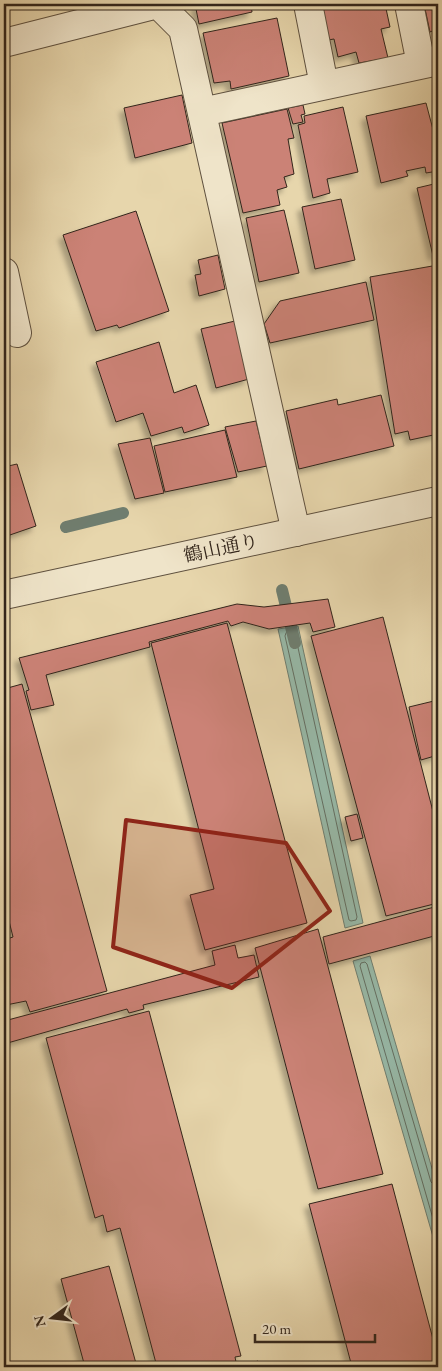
<svg xmlns="http://www.w3.org/2000/svg" width="442" height="1371" font-family="'EB Garamond','Noto Serif JP',serif">
<style>
.water{fill:#97b9a8;stroke:#6f7e70}
.lines{fill:none;stroke-linecap:round;stroke-linejoin:round}
.shore{stroke:#646f62;stroke-width:1}
.stream{stroke:#6f7e70;stroke-width:12}
.building{fill:#cb8276;stroke:#32251b;filter:url(#shadow)}
.minor-casing{stroke:#5f513f;stroke-width:30}
.tertiary-casing{stroke:#5f513f;stroke-width:30}
.minor{stroke:#efe4c9;stroke-width:28}
.tertiary{stroke:#efe4c9;stroke-width:28}
.marked{fill:#8f2418;fill-opacity:0.2;stroke:#8f2418;stroke-width:4;stroke-linejoin:round}
.labels{text-anchor:middle;dominant-baseline:central;stroke-width:5;stroke-linejoin:round;paint-order:stroke}
.street-label{font-size:19px;fill:#32251b;stroke:#efe4c9}
</style>
<defs>
<filter id="shadow"><feDropShadow dx="-4.5" dy="4.5" stdDeviation="2.5" flood-color="#0004"/></filter>
</defs>
<rect width="100%" height="100%" fill="#e7d6ac"/>
<filter id="stains"><feTurbulence type="fractalNoise" baseFrequency=".004" numOctaves="4"/><feColorMatrix values="0 0 0 0 .2 0 0 0 0 .09 0 0 0 0 .02 0 0 0 .5 -.17"/></filter>
<radialGradient id="worn" r=".72"><stop offset=".6" stop-color="#630" stop-opacity="0"/><stop offset="1" stop-color="#630" stop-opacity=".3"/></radialGradient>
<g class="water">
<polygon points="298,626 363,923 345,928 278,629"/>
<polygon points="370,956 438,1189 438,1254 353,961"/>
</g>
<g class="lines">
<g class="shore">
<polygon points="293,632 295,634 357,917 356,920 351,921 349,920 285,636 286,633"/>
<polyline points="438,1186 434,1185 431,1182 367,964 365,962 361,963 360,966 438,1236"/>
</g>
<g class="stream">
<polyline points="66,527 123,513"/>
<polyline points="282,590 295,643"/>
</g>
</g>
<g class="building">
<polygon points="195,4 251,4 252,12 199,24"/>
<polygon points="321,4 385,4 390,27 381,29 388,58 359,63 356,52 338,57 334,39 328,40"/>
<polygon points="424,4 438,4 438,37 437,29 430,32"/>
<polygon points="277,18 289,76 231,89 230,81 214,83 203,33"/>
<polygon points="182,95 192,143 135,158 124,108"/>
<polygon points="426,103 436,141 438,140 438,171 426,173 425,167 406,171 408,176 381,183 366,116"/>
<polygon points="303,105 305,114 301,115 303,122 293,124 288,108"/>
<polygon points="343,107 358,172 327,179 330,193 313,198 298,125 305,123 304,116"/>
<polygon points="287,109 294,138 288,139 294,174 284,177 287,187 277,190 280,205 243,213 222,123"/>
<polygon points="438,183 438,255 433,256 417,188"/>
<polygon points="341,199 355,260 315,269 302,207"/>
<polygon points="284,210 299,273 259,282 246,218"/>
<polygon points="136,211 169,311 119,328 117,325 96,331 63,235"/>
<polygon points="218,255 225,289 199,296 195,275 201,274 198,260"/>
<polygon points="438,265 438,434 410,440 408,431 395,434 370,277"/>
<polygon points="366,282 374,320 270,343 264,324 280,301"/>
<polygon points="235,321 249,379 216,388 201,329"/>
<polygon points="159,342 174,393 196,385 209,425 184,433 182,427 151,436 143,413 116,422 96,362"/>
<polygon points="381,395 394,446 299,469 286,411 337,399 338,405"/>
<polygon points="256,421 267,466 238,472 225,427"/>
<polygon points="225,430 237,477 165,492 154,446"/>
<polygon points="150,438 164,493 135,499 118,444"/>
<polygon points="17,464 36,526 4,537 4,467"/>
<polygon points="328,599 335,627 313,632 310,623 269,629 243,622 231,626 228,621 149,642 150,647 46,675 54,705 31,710 26,691 29,690 19,658 237,604 264,607"/>
<polygon points="383,617 438,831 438,903 386,916 311,636"/>
<polygon points="227,623 307,923 205,950 190,895 214,889 151,643"/>
<polygon points="22,684 107,991 30,1012 26,1001 6,1005 4,995 4,940 13,937 4,901 4,689"/>
<polygon points="438,700 438,755 421,760 409,707"/>
<polygon points="357,814 363,838 351,841 345,817"/>
<polygon points="438,906 438,935 329,964 323,937"/>
<polygon points="318,929 383,1174 318,1189 255,948"/>
<polygon points="235,945 238,958 254,955 259,977 143,1005 144,1009 129,1013 127,1009 4,1044 4,1021 215,965 212,951"/>
<polygon points="149,1011 241,1356 235,1357 237,1367 157,1367 120,1228 107,1232 103,1215 95,1218 46,1038"/>
<polygon points="392,1184 438,1358 438,1367 352,1367 309,1204"/>
<polygon points="109,1266 137,1367 85,1367 61,1279"/>
<polygon points="258,1361 259,1367 238,1367"/>
</g>
<g class="lines">
<g class="minor-casing">
<g id="minor">
<polyline points="308,4 324,85"/>
<polyline points="409,4 421,64"/>
<polyline points="4,43 158,4 183,29 296,532"/>
<polyline points="202,112 438,61"/>
<polyline points="4,272 17,333"/>
</g>
</g>
<g class="tertiary-casing">
<polyline id="tertiary" points="4,595 438,501"/>
</g>
<use href="#minor" class="minor"/>
<use href="#tertiary" class="tertiary"/>
</g>
<path class="marked" d="M 126,820 L 286,843 L 330,911 L 232,988 L 113,947 Z"/>
<g class="labels">
<g class="street-label">
<text transform="translate(221 548) rotate(-12)">鶴山通り</text>
</g>
</g>
<rect width="442" height="1371" fill="none" stroke="#e7d6ac" stroke-width="20"/>
<rect x="5" y="5" width="432" height="1361" fill="none" stroke="#32251b" stroke-width="2.5"/>
<rect x="10" y="10" width="422" height="1351" fill="none" stroke="#32251b"/>
<g transform="translate(52 1318) rotate(255)" stroke="#efe4c9" stroke-width="4" paint-order="stroke">
<path d="M0-4L9 19L0 12L-9 19Z" fill="#32251b"/>
<text y="-8" font-size="14" font-weight="bold" text-anchor="middle" fill="#32251b">N</text>
</g>
<path d="M255 1334v8h120v-8" fill="none" stroke="#32251b" stroke-width="2.5"/>
<text x="262" y="1334" font-size="15" fill="#32251b" stroke="#efe4c9" stroke-width="4" paint-order="stroke">20 m</text>
<rect width="100%" height="100%" filter="url(#stains)"/>
<rect width="100%" height="100%" fill="url(#worn)"/>
</svg>
